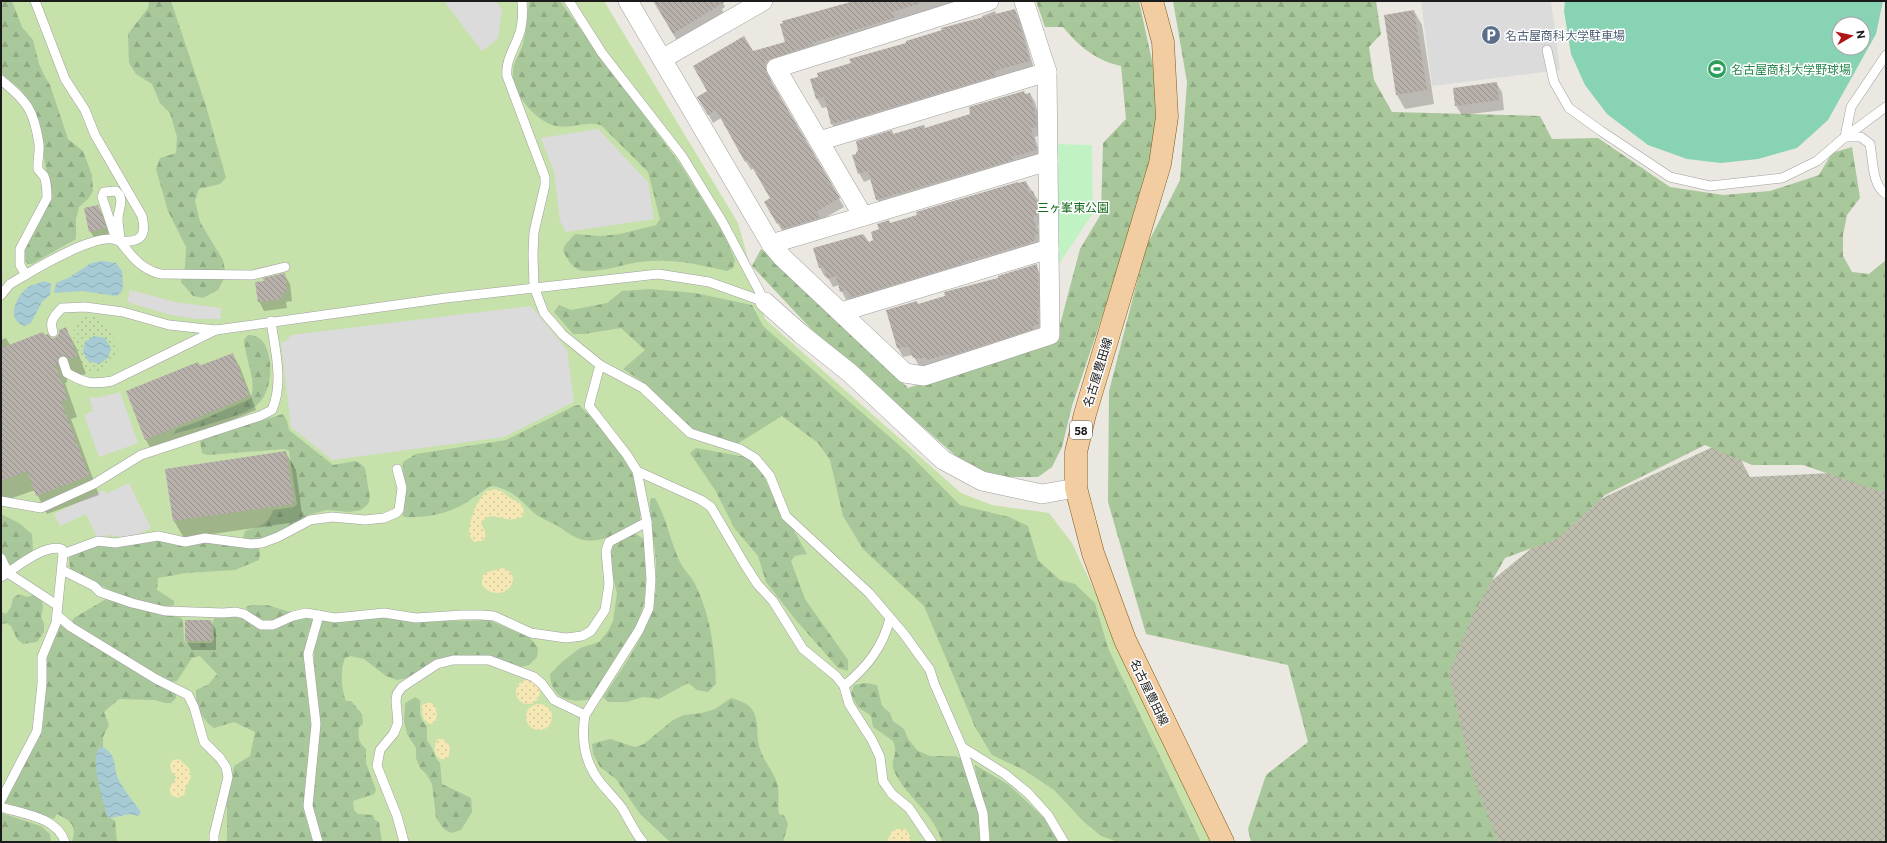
<svg xmlns="http://www.w3.org/2000/svg" width="1887" height="843" font-family="Commissioner,'Noto Sans JP',sans-serif">
<style>
.construction{fill:url(#construction-cross-hatch)}
.grass{fill:#c7e1ab}
.forest{fill:url(#forest-firs)}
.sand{fill:url(#sand-dots)}
.park{fill:#c1f2c4}
.garden{fill:url(#garden-dots);fill-rule:evenodd}
.pitch{fill:#87d3b4;fill-rule:evenodd}
.parking{fill:#dbdbdb}
.water{fill:url(#water-waves)}
.shadow{fill:#0003}
.building{fill:url(#building-back-hatch)}
.lines{fill:none;stroke-linecap:round;stroke-linejoin:round}
.service-casing{stroke:#9f9f9f;stroke-width:10}
.minor-casing{stroke:#9f9f9f;stroke-width:20}
.primary-casing{stroke:#825a0f;stroke-width:23}
.service{stroke:#fff;stroke-width:9}
.minor{stroke:#fff;stroke-width:19}
.primary{stroke:#f1cda1;stroke-width:22}
.labels{text-anchor:middle;dominant-baseline:central;stroke-width:3;stroke-linejoin:round;paint-order:stroke}
.shield{fill:#fff;stroke:#5f5f5f;stroke-width:1}
.shield-label{font-size:11px;font-weight:bold;fill:#1b1b1b}
.service-label{font-size:12px;fill:#4e5e75;stroke:#fff;text-anchor:start}
.leisure-label{font-size:12px;fill:#27864d;stroke:#fff;text-anchor:start}
.park-label{font-size:12px;fill:#166b1c;stroke:#fff}
.street-label{font-size:12px;fill:#1b1b1b;stroke:#fff}
</style>
<defs>
<pattern id="construction-cross-hatch" width="8" height="8" patternUnits="userSpaceOnUse"><rect width="8" height="8" fill="#bfbeae"/><path d="M0 0l8 8M0 8l8-8" fill="none" stroke="#a4a395"/></pattern>
<pattern id="forest-firs" width="22" height="20" patternUnits="userSpaceOnUse"><rect width="22" height="20" fill="#a8c79a"/><path d="M5 1l3.5 6h-7zM16 11l3.5 6h-7z" fill="#90aa84"/></pattern>
<pattern id="sand-dots" width="8" height="8" patternUnits="userSpaceOnUse"><rect width="8" height="8" fill="#f6e8b4"/><path d="M2 2h.1M6 6h.1" fill="none" stroke="#d2c69a" stroke-width="1.8" stroke-linecap="round"/></pattern>
<pattern id="garden-dots" width="8" height="8" patternUnits="userSpaceOnUse"><rect width="8" height="8" fill="#c7e1ab"/><path d="M2 2h.1M6 6h.1" fill="none" stroke="#aac093" stroke-width="1.8" stroke-linecap="round"/></pattern>
<pattern id="water-waves" width="16" height="10" patternUnits="userSpaceOnUse"><rect width="16" height="10" fill="#a6cbd5"/><path d="M0 5q4-4 8 0t8 0" fill="none" stroke="#8eaeb6"/></pattern>
<pattern id="building-back-hatch" width="6" height="6" patternUnits="userSpaceOnUse"><rect width="6" height="6" fill="#b8b1ab"/><path d="M-1 5l2 2M0 0l6 6M5-1l2 2" fill="none" stroke="#958f8a"/></pattern>
</defs>
<rect width="100%" height="100%" fill="#ebe8e1"/>
<polygon class="construction" points="1730,439 1750,477 1832,473 1886,492 1886,842 1473,842 1434,648 1468,600 1581,508"/>
<polygon class="grass" points="1,1 604,1 738,223 765,319 961,493 992,505 1049,513 1072,543 1212,842 1,842"/>
<g class="forest">
<polygon points="1,1 12,1 22,27 33,40 39,64 45,77 50,85 68,139 83,151 92,175 93,191 88,199 79,207 76,219 76,239 32,264 28,264 23,259 25,249 49,187 40,133 27,98 21,90 1,73"/>
<polygon points="149,1 171,1 206,106 226,178 220,184 199,189 195,201 200,222 223,260 226,275 218,290 203,298 193,296 181,282 185,267 186,247 168,211 156,169 160,158 176,153 177,137 170,113 160,103 152,84 136,74 129,63 128,34 148,8"/>
<path d="M 529,1 L 560,1 L 680,164 L 724,234 L 735,260 L 733,268 L 727,271 C 698,264 670,258 639,262 C 622,265 602,272 584,271 C 573,270 568,260 563,251 L 565,245 L 575,234 L 600,236 L 620,234 L 656,225 L 660,219 L 648,172 L 601,125 C 585,121 570,129 556,126 C 537,123 511,93 513,72 C 513,63 520,53 523,44 C 527,30 527,15 529,1 Z"/>
<path d="M 1036,1 L 1139,1 L 1154,70 L 1156,106 L 1156,142 L 1146,186 L 1072,406 L 1062,447 L 1052,467 L 1038,477 L 999,477 L 965,464 L 812,330 L 752,266 L 761,249 L 889,369 L 908,388 L 1045,344 L 1057,336 L 1080,249 L 1101,214 L 1103,143 L 1126,119 L 1121,66 C 1095,60 1080,47 1063,27 L 1045,27 Z"/>
<polygon points="1173,1 1376,1 1381,34 1369,47 1374,80 1392,112 1540,116 1552,139 1598,138 1670,187 1723,195 1770,191 1819,175 1832,153 1852,147 1860,198 1847,215 1843,235 1843,256 1852,272 1869,274 1886,260 1886,491 1878,491 1803,465 1752,465 1705,445 1605,495 1557,539 1505,558 1472,616 1449,674 1473,777 1498,842 1251,842 1248,829 1266,775 1308,742 1288,665 1146,634 1108,502 1109,391 1146,247 1180,180 1187,82"/>
<polygon points="649,289 695,293 752,305 763,326 908,453 960,505 1009,517 1028,526 1038,560 1060,580 1075,584 1095,603 1108,648 1201,842 1118,842 1101,836 1084,822 1054,790 1024,770 992,755 975,727 924,606 863,549 843,516 830,460 818,443 782,416 737,444 693,429 643,382 623,369 645,350 621,328 584,334 573,334 554,312 559,305 571,310 607,303 622,291"/>
<path d="M 248,335 C 260,335 265,342 268,353 C 273,369 270,394 257,405 C 245,416 191,429 173,434 L 177,429 L 197,422 L 250,399 C 258,382 245,359 244,340 Z"/>
<path d="M 579,405 C 610,436 644,472 640,520 C 621,531 600,547 577,538 C 570,535 563,529 556,525 C 549,521 540,518 534,513 C 521,500 510,488 491,486 C 481,491 472,500 462,505 C 444,515 424,518 404,517 L 401,511 L 403,462 L 416,454 L 506,440 L 574,406 Z"/>
<path d="M 283,414 L 287,421 L 289,430 L 333,465 L 355,461 L 361,464 L 365,468 L 370,498 L 368,504 L 361,510 L 350,512 L 327,510 L 308,515 L 298,523 L 263,539 L 251,541 L 243,538 L 245,531 C 258,527 269,525 273,510 L 294,507 L 297,504 L 289,451 L 285,449 L 207,455 L 202,453 L 200,442 L 207,437 Z"/>
<polygon points="696,448 746,457 762,472 782,516 792,527 807,554 795,556 791,561 805,599 848,660 848,671 838,668 795,619 766,582 758,556 735,529 715,490 690,453"/>
<path d="M 651,498 L 655,498 C 667,519 670,541 680,562 C 683,569 690,575 694,582 C 710,613 715,649 716,684 L 708,692 L 697,690 L 688,683 L 659,699 L 643,697 L 626,702 L 608,702 L 603,697 C 622,669 643,640 653,607 C 657,593 656,575 656,561 C 655,544 647,512 651,498 Z"/>
<polygon points="1,514 19,523 32,534 33,550 14,565 6,563 1,552"/>
<path d="M 635,533 L 644,539 C 646,554 647,592 643,606 C 634,640 609,670 590,699 C 569,704 551,698 550,674 L 562,662 L 580,648 L 599,642 L 608,631 L 613,621 L 617,594 L 613,577 L 611,549 C 616,540 627,537 635,533 Z"/>
<path d="M 143,540 C 182,541 221,540 259,549 L 260,553 L 259,560 L 235,570 L 186,573 L 158,578 L 157,590 L 174,601 L 174,605 C 146,613 94,582 70,569 L 69,558 C 87,540 97,549 119,546 C 127,545 135,542 143,540 Z"/>
<polygon points="19,594 27,597 33,595 37,597 42,602 43,608 41,617 44,623 44,632 37,642 23,644 17,639 11,626 6,623 1,625 1,612 6,614 11,607 13,598"/>
<path d="M 106,599 L 181,618 L 183,620 L 184,640 L 186,643 L 211,643 L 214,640 L 213,620 L 215,618 C 223,617 235,614 243,618 C 253,622 258,631 270,630 C 288,627 292,615 314,619 L 308,633 L 304,657 L 311,727 L 304,796 L 305,815 L 313,842 L 227,842 L 227,803 L 234,766 L 250,756 L 255,732 L 234,722 L 214,728 C 201,719 195,706 196,690 L 209,684 L 217,674 L 200,656 L 192,658 L 177,681 L 170,682 L 152,673 L 71,623 L 74,618 Z"/>
<path d="M 251,605 L 267,605 L 290,612 C 278,618 267,626 254,616 C 251,614 248,612 246,607 Z"/>
<path d="M 383,617 L 415,622 L 489,620 L 530,638 L 538,648 L 537,657 L 529,665 L 520,667 L 438,660 L 407,678 L 397,680 L 386,676 L 364,659 L 351,656 L 345,658 C 340,671 341,688 346,701 L 351,701 L 362,714 L 363,724 L 359,727 C 358,737 358,742 366,749 L 366,763 L 376,790 L 374,794 L 353,801 L 354,810 L 358,814 L 373,815 L 375,820 L 379,822 L 382,842 L 321,842 L 312,805 L 320,724 L 314,664 L 314,643 L 322,620 Z"/>
<path d="M 61,624 L 176,693 L 176,698 L 171,703 L 165,703 L 155,700 L 119,699 L 104,712 L 109,725 L 103,737 L 103,747 L 98,749 L 107,816 L 115,821 L 117,842 L 72,842 C 77,825 71,821 57,814 L 54,819 L 4,802 L 29,751 L 39,738 L 44,718 L 44,663 L 49,647 Z"/>
<path d="M 866,683 L 877,685 L 882,706 L 890,713 L 893,721 L 904,729 L 908,739 L 918,751 L 930,756 L 955,756 L 962,759 L 978,808 L 981,842 L 942,842 C 935,814 906,797 894,771 C 891,764 894,759 895,753 C 896,749 894,744 893,741 L 873,727 L 871,716 L 858,707 L 851,694 L 854,685 Z"/>
<path d="M 415,697 L 420,700 L 420,714 L 422,720 L 427,727 L 427,741 C 434,747 433,757 440,763 L 442,784 L 471,798 L 472,812 L 461,830 L 451,833 L 444,829 L 436,818 L 432,784 L 427,775 L 420,768 L 416,758 L 416,748 L 407,734 L 404,721 L 405,703 Z"/>
<path d="M 731,698 C 738,700 745,702 750,707 C 760,717 756,734 759,746 C 763,761 773,770 777,783 C 780,792 777,804 779,814 L 784,815 L 788,824 L 783,842 L 672,842 L 668,840 L 640,814 L 616,779 L 600,767 L 593,754 L 592,744 L 610,739 L 635,747 L 644,744 L 673,720 L 684,715 L 702,713 L 715,709 Z"/>
<polygon points="975,765 1009,785 1044,818 1059,842 990,842 990,834 976,778"/>
<polygon points="1,813 41,826 50,834 51,842 1,842"/>
</g>
<g class="sand">
<path d="M 497,489 C 506,493 509,500 519,502 C 523,507 526,511 522,517 C 517,519 511,520 506,519 C 496,517 490,513 481,522 C 483,530 490,534 482,541 L 474,542 L 469,535 C 469,520 476,502 486,491 Z"/>
<path d="M 502,568 C 528,575 502,608 482,585 L 482,577 L 485,573 Z"/>
<circle cx="528" cy="692" r="12"/>
<path d="M 430,702 L 435,706 L 437,715 L 435,722 L 431,724 C 422,722 422,713 422,705 Z"/>
<circle cx="539" cy="717" r="13"/>
<path d="M 438,739 L 443,739 L 450,746 L 449,756 C 438,767 430,748 438,739 Z"/>
<path d="M 179,759 L 189,768 L 191,777 L 186,787 L 184,795 L 177,798 L 171,795 C 167,786 174,784 176,777 L 171,771 L 170,764 L 173,760 Z"/>
<path d="M 896,829 L 905,829 C 909,833 912,837 909,842 L 887,842 L 891,832 Z"/>
</g>
<polygon class="park" points="1055,144 1092,145 1093,213 1053,273"/>
<path class="garden" d="M 90,315 C 106,320 114,335 118,350 C 114,367 97,381 82,365 C 77,360 72,336 74,330 C 75,326 77,322 80,319 ZM 105,338 L 108,358 L 83,352 Z"/>
<path class="pitch" d="M 1565,1 L 1883,1 L 1876,34 L 1828,120 L 1797,148 L 1758,159 L 1721,163 L 1687,159 L 1648,145 L 1607,114 L 1585,85 L 1571,54 L 1564,11 ZM 1839,24 L 1863,24 L 1863,48 L 1839,48 Z"/>
<g class="parking">
<polygon points="444,1 496,1 502,9 498,39 482,51"/>
<polygon points="1421,1 1551,1 1560,70 1432,86"/>
<polygon points="598,129 648,182 654,219 566,232 560,221 554,172 541,138"/>
<polygon points="130,290 175,302 221,308 220,319 198,319 171,315 127,302"/>
<polygon points="531,306 567,350 574,402 504,437 332,460 291,427 281,342 286,341 291,335"/>
<polygon points="120,392 138,443 99,457 84,415 93,411 89,397 97,398"/>
<polygon points="129,483 151,528 130,538 109,535 98,539 86,514 60,526 54,514 104,490 106,494"/>
</g>
<g class="water">
<polygon points="102,261 116,263 122,271 123,285 122,291 117,296 82,291 54,293 56,283 70,277 91,263"/>
<path d="M 45,281 L 51,284 L 50,295 L 42,302 L 31,323 L 25,326 C 4,320 17,293 30,286 C 35,284 40,283 45,281 Z"/>
<polygon points="94,336 105,338 111,348 108,358 99,364 88,361 83,352 85,342"/>
<path d="M 103,747 C 121,759 110,767 121,784 C 127,794 134,803 141,812 L 138,816 L 130,814 L 111,818 L 107,816 C 103,800 91,764 98,749 Z"/>
</g>
<g class="shadow">
<polygon points="653,1 722,1 725,7 722,9 724,14 678,42"/>
<polygon points="854,1 969,1 769,71 771,83 844,207 821,220 783,232 765,202 772,199 754,168 751,170 721,118 713,123 699,97 709,92 752,52 786,42"/>
<polygon points="1015,10 1020,19 1034,69 837,132 832,124 827,107 822,108 817,99 812,80 982,18 982,16 995,11 997,15"/>
<polygon points="1414,11 1422,25 1434,104 1405,109 1397,95"/>
<polygon points="1496,83 1502,92 1504,110 1462,115 1456,106 1454,89"/>
<polygon points="1030,94 1035,102 1041,124 1041,135 1035,137 1041,158 882,208 877,199 871,179 864,182 859,173 892,132 894,135 925,129 972,115"/>
<polygon points="1026,182 1038,200 1042,216 1042,224 1038,225 1042,243 856,306 852,299 846,300 839,285 833,287 827,276 825,277 820,268 814,249 869,243 875,240 880,230 890,224"/>
<polygon points="98,206 103,215 110,237 96,241 90,231"/>
<polygon points="1036,265 1043,281 1043,333 922,368 921,365 919,366 913,355 903,357 898,348 888,310 918,305 999,279"/>
<polygon points="284,274 290,284 292,301 286,302 287,308 264,311 259,301 265,282"/>
<polygon points="66,329 76,347 86,374 67,378 67,382 65,383 77,417 71,419 99,495 47,514 35,490 1,502 1,340 6,338 10,345 45,336 54,339 58,336 60,331"/>
<polygon points="232,354 240,367 256,410 153,453 146,440 127,392"/>
<polygon points="286,453 296,470 303,521 184,538 174,521"/>
<polygon points="211,621 216,630 216,650 192,650 186,641"/>
</g>
<g class="building">
<polygon points="654,1 726,1 673,34"/>
<polygon points="854,1 919,1 919,4 892,12 894,18 812,43 813,45 773,58 765,62 767,74 840,198 817,211 820,217 817,219 782,229 779,223 777,224 764,202 770,198 748,160 745,162 716,110 708,115 697,97 707,91 693,66 744,36 753,51 785,42 780,24 783,23 782,21"/>
<polygon points="1015,9 1030,61 994,71 996,76 850,120 849,119 831,124 824,97 816,99 810,79 818,77 817,73 851,63 849,59 906,43 906,41 942,30 941,28"/>
<polygon points="1414,10 1427,90 1396,95 1384,15"/>
<polygon points="1497,82 1499,100 1455,106 1453,88"/>
<polygon points="1024,91 1025,94 1030,93 1036,115 1037,127 1031,128 1037,150 1012,157 1013,160 876,200 868,171 858,174 852,155 856,154 856,152 858,151 856,141 892,130 893,134 924,125 925,128 970,114 969,107"/>
<polygon points="1026,181 1029,192 1033,191 1038,206 1038,215 1033,216 1038,234 1034,235 1036,240 1030,242 1030,243 967,261 959,265 850,298 846,290 840,292 836,276 827,279 824,267 819,268 813,248 863,234 869,242 873,240 871,232 879,229 877,224 889,220 890,223 917,215 916,212 1018,182 1018,183"/>
<polygon points="98,205 106,228 89,232 84,208"/>
<polygon points="1037,264 1038,272 1039,310 1037,310 1039,324 1033,326 1034,329 950,356 949,354 927,360 926,357 916,359 915,357 913,358 909,347 897,348 886,310 917,301 918,304 945,296 944,292 998,278 998,276"/>
<polygon points="285,273 287,292 282,293 282,299 258,302 255,282 264,281 263,278"/>
<polygon points="66,327 77,356 69,359 65,355 61,355 57,359 58,364 55,364 68,399 61,401 89,476 36,496 27,471 1,481 1,348 43,332 45,335 48,334 51,338 55,338 59,334 59,330"/>
<polygon points="233,353 249,396 145,440 126,391 198,362 200,366"/>
<polygon points="286,451 294,504 173,521 165,469"/>
<polygon points="185,620 211,620 212,641 185,641"/>
</g>
<g class="lines">
<g class="service-casing">
<g id="service">
<path d="M 35,1 L 65,79 L 85,110 L 95,135 L 142,216 C 147,236 141,243 120,241 C 120,234 118,226 118,218 C 119,207 125,199 116,191 L 104,192 L 102,197 L 116,239"/>
<path d="M 522,1 C 523,12 523,24 519,35 C 514,49 505,62 507,76 L 545,177 L 545,185 L 534,232 L 533,254 L 534,287 L 544,313 L 563,335 L 600,365 L 643,388 L 690,433 L 740,449 L 755,458 L 770,476 L 786,516 L 869,593 L 904,634 L 930,670 L 934,683 L 962,747 L 1005,774 L 1028,793 L 1048,815 L 1064,842"/>
<polyline points="569,1 602,53 682,156 722,221 765,302"/>
<polyline points="1547,50 1554,82 1569,108 1601,131 1670,177 1710,186 1782,178 1817,161 1845,137 1851,107 1886,55"/>
<path d="M 1,80 C 27,101 34,110 39,144 C 40,151 37,163 38,169 C 39,171 42,174 44,176 C 47,183 47,191 47,198 L 20,249 L 20,265 L 26,275"/>
<path d="M 1845,137 L 1861,137 L 1870,144 C 1873,159 1872,186 1886,194"/>
<polyline points="1845,137 1886,107"/>
<path d="M 1,295 L 10,284 C 29,273 98,229 119,241 C 122,243 124,247 127,250 C 136,262 146,271 161,274 L 252,275 L 285,267"/>
<polyline points="216,330 446,298 658,274 709,282 765,302"/>
<path d="M 53,332 C 49,321 54,316 62,308 L 85,307 L 123,312 L 169,325 L 216,330 L 112,381 C 92,385 85,383 67,373 L 63,361"/>
<path d="M 600,365 L 589,406 L 627,455 L 637,471 L 647,522 L 651,579 L 649,608 L 639,630 L 585,715 C 581,739 585,763 600,782 C 607,791 615,798 622,808 C 629,819 634,832 643,842"/>
<polyline points="637,471 701,500 711,507 745,565 758,585 773,601 803,649 836,676 844,686 849,704 872,740 880,757 883,781 892,794 909,808 932,842"/>
<path d="M 1,501 L 41,508 L 94,484 L 141,455 L 260,416 L 272,410 C 284,382 275,350 271,321"/>
<polyline points="63,554 98,541 115,543 158,536 185,542 205,538 251,544 262,543 278,537 310,520 332,517 365,520 384,518 396,513 399,510 402,488 397,469"/>
<polyline points="1,558 8,573 57,605"/>
<polyline points="62,570 94,586 100,592 132,603 165,611 223,613 236,612 244,614 261,625 273,625 293,616 306,613 335,618 384,613 416,618 462,615 481,615 494,616 531,633 566,638 582,636 591,631 605,610 609,584 606,551 609,542 647,522"/>
<path d="M 1,577 C 16,568 43,544 62,549 L 63,554 L 56,623 L 42,657 L 42,684 L 37,731 L 1,800"/>
<polyline points="57,615 71,627 156,679 188,695 194,707 204,742 220,758 226,767 228,777 214,835 214,842"/>
<path d="M 844,686 C 867,667 883,647 890,618"/>
<polyline points="962,747 983,813 985,842"/>
<path d="M 1,807 C 23,814 57,817 65,842"/>
<polyline points="318,842 308,806 316,724 308,654 319,615"/>
<polyline points="404,842 397,816 377,766 380,750 394,733 398,723 396,701 397,694 402,687 437,664 453,660 489,660 534,677 542,684 554,700 585,715"/>
</g>
</g>
<g class="minor-casing">
<g id="minor">
<polyline points="628,1 662,59 763,1"/>
<polyline points="662,59 771,244 782,257 905,373 924,376 1050,335 1047,72 1024,1"/>
<polyline points="819,141 1047,72"/>
<polyline points="863,216 776,68 989,1"/>
<polyline points="771,244 1048,161"/>
<polyline points="765,302 801,334 850,373 943,460 982,481 1042,494 1076,488"/>
<polyline points="841,312 1049,249"/>
</g>
</g>
<g class="primary-casing">
<polyline id="primary" points="1152,1 1163,42 1167,117 1160,164 1085,414 1076,452 1076,488 1093,553 1125,640 1223,842"/>
</g>
<use href="#service" class="service"/>
<use href="#minor" class="minor"/>
<use href="#primary" class="primary"/>
</g>
<defs>
<g id="parking-disc" transform="scale(1)"><circle r="9.5" fill="#5c6f8a" stroke="#fff"/><path d="M-3.5-5.5H1a3.5 3.5 0 0 1 0 7H-1V5.5H-3.5ZM-1-3.4V-.6H.8a1.4 1.4 0 0 0 0-2.8Z" fill="#fff"/></g>
<g id="stadium-disc" transform="scale(1)"><circle r="9.5" fill="#2e9e5b" stroke="#fff"/><path d="M0-5a6.5 5 0 1 0 0 10a6.5 5 0 1 0 0-10ZM-3.5-1.8h7v3.6h-7Z" fill="#fff"/></g>
</defs>
<g fill-rule="evenodd">
<use href="#parking-disc" x="1491" y="35"/>
<use href="#stadium-disc" x="1717" y="69"/>
</g>
<g class="labels">
<rect class="shield" x="1070" y="421" width="22" height="18" rx="3"/>
<g class="shield-label">
<text x="1081" y="430">58</text>
</g>
<g class="service-label">
<text x="1505" y="35">名古屋商科大学駐車場</text>
</g>
<g class="leisure-label">
<text x="1731" y="69">名古屋商科大学野球場</text>
</g>
<g class="park-label">
<text x="1073" y="207">三ヶ峯東公園</text>
</g>
<g class="street-label">
<text transform="translate(1097 372) rotate(-73)">名古屋豊田線</text>
<text transform="translate(1150 692) rotate(64)">名古屋豊田線</text>
</g>
</g>
<rect width="1887" height="843" fill="none" stroke="#1b1b1b" stroke-width="4"/>
<g transform="translate(1851 36) rotate(81)"><circle r="19" fill="#ffffff" stroke="#a4a4a4"/>
<path d="M0-3L7 15L0 10L-7 15Z" fill="#b11517"/>
<text y="-6" font-size="11" font-weight="bold" text-anchor="middle" fill="#1b1b1b">N</text>
</g>
</svg>
